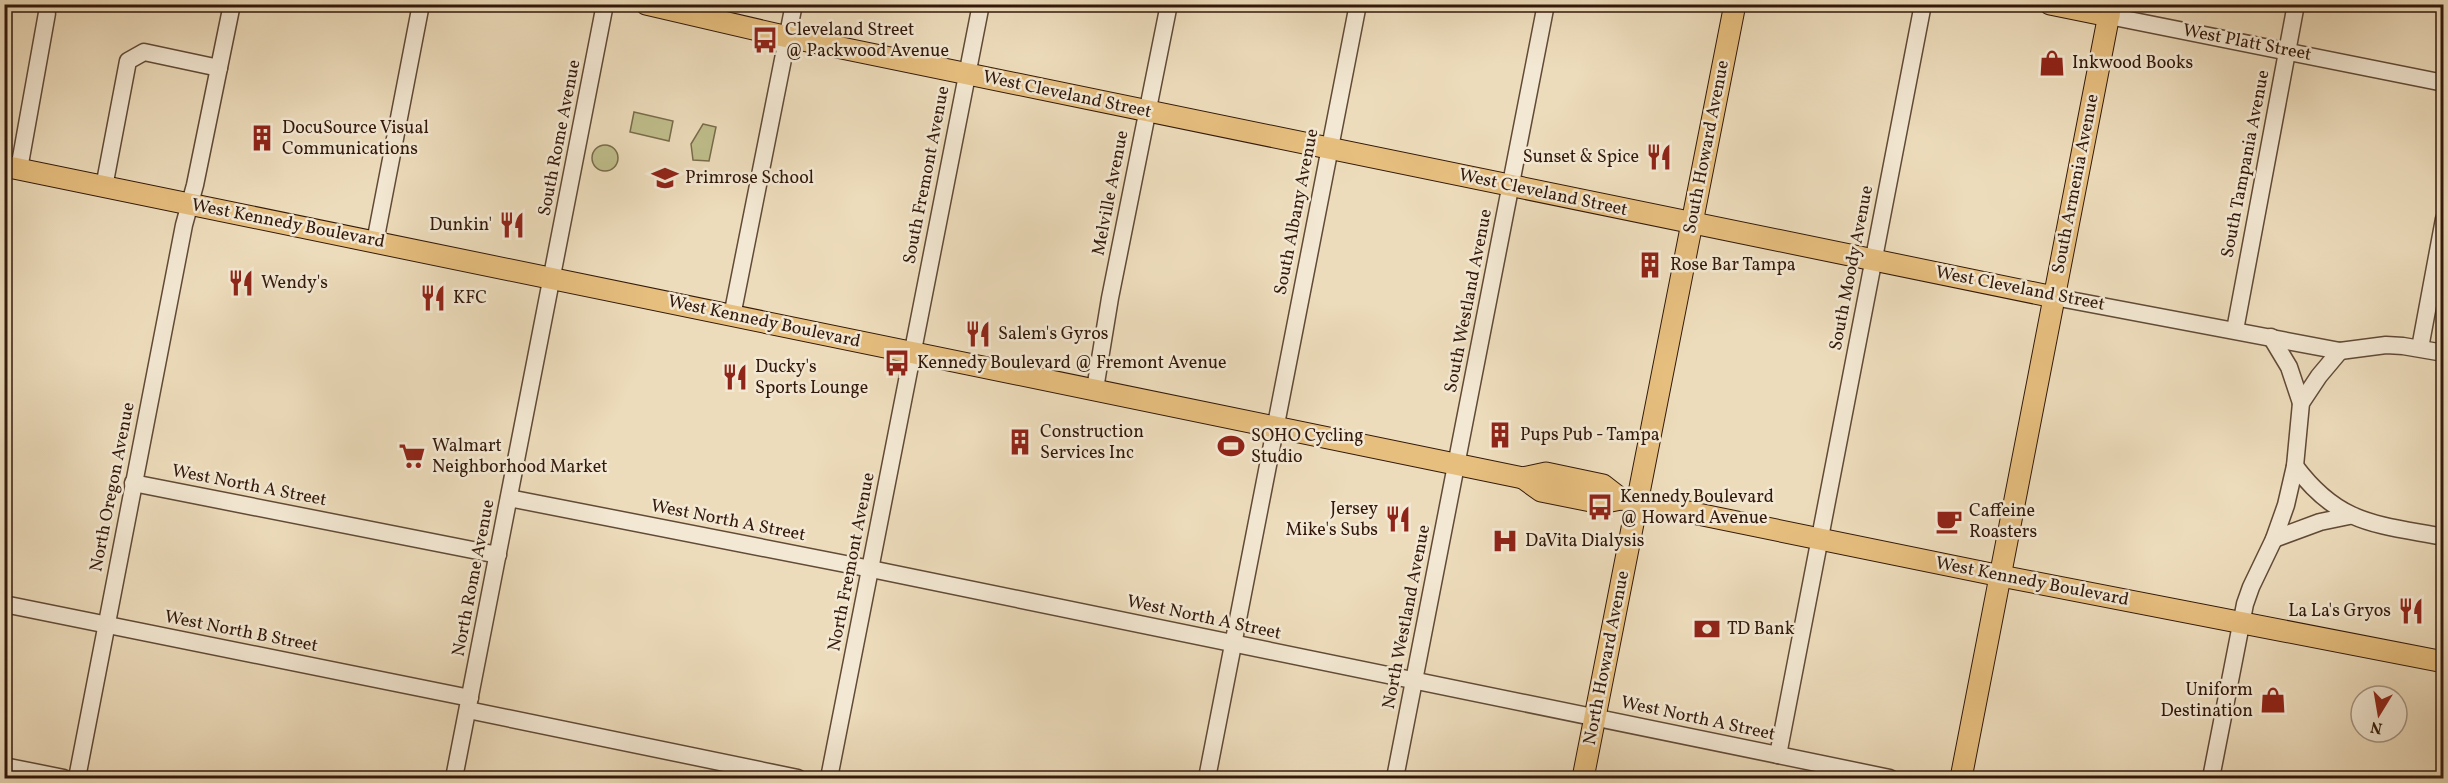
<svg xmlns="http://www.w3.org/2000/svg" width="2448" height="783" font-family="Vollkorn,serif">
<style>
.green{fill:#bfbe8b;stroke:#786c4b;stroke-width:1.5}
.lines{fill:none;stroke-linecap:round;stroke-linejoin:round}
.minor-casing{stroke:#614a37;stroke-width:19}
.major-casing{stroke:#32190b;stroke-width:23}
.minor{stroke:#f3e8d3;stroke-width:16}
.major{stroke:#e6be7e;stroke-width:21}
.labels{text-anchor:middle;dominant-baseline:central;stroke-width:5;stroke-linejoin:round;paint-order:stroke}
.poi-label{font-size:18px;fill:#32190b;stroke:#f3e8d3;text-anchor:start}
.street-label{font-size:18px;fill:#32190b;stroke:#f3e8d3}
</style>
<rect width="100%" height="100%" fill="#eddcbb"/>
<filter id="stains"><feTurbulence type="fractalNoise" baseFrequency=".00333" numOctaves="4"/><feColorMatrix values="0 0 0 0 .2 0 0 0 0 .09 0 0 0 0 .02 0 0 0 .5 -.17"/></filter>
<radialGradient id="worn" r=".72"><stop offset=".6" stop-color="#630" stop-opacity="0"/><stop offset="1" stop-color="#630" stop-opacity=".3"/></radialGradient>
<g class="green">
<polygon points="634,112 673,121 669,141 630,132"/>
<polygon points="703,124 716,127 709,161 693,160 691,144"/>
<circle cx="605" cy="158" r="13"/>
</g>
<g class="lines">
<g class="minor-casing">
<g id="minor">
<polyline points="2109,16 2444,83"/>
<polyline points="19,169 47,13"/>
<polyline points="104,187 128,61 144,52 219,68"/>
<polyline points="375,242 421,4"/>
<polyline points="2054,297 2340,351 2386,345 2403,346 2444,353"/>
<polyline points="732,316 794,4"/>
<polyline points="2235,330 2296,4"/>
<polyline points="2271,337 2289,367 2301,403"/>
<polyline points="2420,348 2444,219"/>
<polyline points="1095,389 1110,298 1169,4"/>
<path d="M 2295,466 C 2339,525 2376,524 2444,537"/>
<polyline points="133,483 498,555"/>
<polyline points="509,498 871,569 1890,778"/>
<polyline points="2274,539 2320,522 2349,516"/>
<polyline points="4,604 470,698"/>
<polyline points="468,710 798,778"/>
<polyline points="1778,755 1923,4"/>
<polyline points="4,766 64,778"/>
<polyline points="77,778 184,225 195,185 232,4"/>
<polyline points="454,778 605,4"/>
<polyline points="829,778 981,4"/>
<polyline points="1207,778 1358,4"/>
<polyline points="1395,778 1546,4"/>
<polyline points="2211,778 2245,604 2251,587 2274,539 2286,505 2295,466 2301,403 2319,376 2340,351"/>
</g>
</g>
<g class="major-casing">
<g id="major">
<polyline points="646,4 788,37 2054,297"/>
<polyline points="2050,4 2109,16"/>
<polyline points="4,166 1523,478 1546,473 1603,485 1621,499"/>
<polyline points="1523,478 1541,491 1601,503 1621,499 1639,502 2001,576 2444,662"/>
<polyline points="1583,778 1735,4"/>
<polyline points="1961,778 2111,4"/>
</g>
</g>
<use href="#minor" class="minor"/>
<use href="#major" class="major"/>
</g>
<defs>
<g id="bus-bare" transform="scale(2.07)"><path d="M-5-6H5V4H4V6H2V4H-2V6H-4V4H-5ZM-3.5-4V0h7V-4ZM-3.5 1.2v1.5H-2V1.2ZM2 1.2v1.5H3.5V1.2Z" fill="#8f2418" stroke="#f3e8d3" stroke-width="2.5" paint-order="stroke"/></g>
<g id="shop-bare" transform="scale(2.07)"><path d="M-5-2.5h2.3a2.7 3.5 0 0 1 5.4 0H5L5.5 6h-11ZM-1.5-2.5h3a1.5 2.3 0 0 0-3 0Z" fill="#8f2418" stroke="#f3e8d3" stroke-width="2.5" paint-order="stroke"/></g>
<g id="building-bare" transform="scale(2.07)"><path d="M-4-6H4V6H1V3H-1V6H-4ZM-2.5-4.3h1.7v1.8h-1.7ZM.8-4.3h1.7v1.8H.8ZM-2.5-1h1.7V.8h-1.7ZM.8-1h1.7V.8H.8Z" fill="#8f2418" stroke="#f3e8d3" stroke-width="2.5" paint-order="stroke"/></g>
<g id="restaurant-bare" transform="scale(2.07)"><path d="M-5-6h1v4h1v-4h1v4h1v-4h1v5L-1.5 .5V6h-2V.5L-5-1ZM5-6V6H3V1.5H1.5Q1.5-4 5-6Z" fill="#8f2418" stroke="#f3e8d3" stroke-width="2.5" paint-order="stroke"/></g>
<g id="school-bare" transform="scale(2.07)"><path d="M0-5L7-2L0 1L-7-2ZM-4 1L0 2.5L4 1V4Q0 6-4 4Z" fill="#8f2418" stroke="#f3e8d3" stroke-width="2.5" paint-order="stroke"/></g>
<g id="stadium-bare" transform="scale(2.07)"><path d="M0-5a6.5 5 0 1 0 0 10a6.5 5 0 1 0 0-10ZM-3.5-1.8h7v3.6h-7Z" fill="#8f2418" stroke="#f3e8d3" stroke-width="2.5" paint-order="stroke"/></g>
<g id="supermarket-bare" transform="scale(2.07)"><path d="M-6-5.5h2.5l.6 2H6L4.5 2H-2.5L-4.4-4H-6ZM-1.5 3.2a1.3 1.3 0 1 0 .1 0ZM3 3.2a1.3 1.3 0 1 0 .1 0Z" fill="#8f2418" stroke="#f3e8d3" stroke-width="2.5" paint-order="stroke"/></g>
<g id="cafe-bare" transform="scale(2.07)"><path d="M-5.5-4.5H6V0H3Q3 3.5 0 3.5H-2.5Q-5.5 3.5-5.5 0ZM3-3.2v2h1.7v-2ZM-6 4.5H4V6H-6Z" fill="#8f2418" stroke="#f3e8d3" stroke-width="2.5" paint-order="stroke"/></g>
<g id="hospital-bare" transform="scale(2.07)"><path d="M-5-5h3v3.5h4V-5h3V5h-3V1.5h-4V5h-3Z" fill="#8f2418" stroke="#f3e8d3" stroke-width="2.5" paint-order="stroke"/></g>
<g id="bank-bare" transform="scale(2.07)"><path d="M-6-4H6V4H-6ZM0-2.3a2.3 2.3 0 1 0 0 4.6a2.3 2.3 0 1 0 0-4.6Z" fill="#8f2418" stroke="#f3e8d3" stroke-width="2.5" paint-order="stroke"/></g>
</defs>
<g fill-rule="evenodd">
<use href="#bus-bare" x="765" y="40"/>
<use href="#shop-bare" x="2052" y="63"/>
<use href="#building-bare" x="262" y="138"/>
<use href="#restaurant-bare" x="1659" y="157"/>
<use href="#school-bare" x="665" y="178"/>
<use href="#restaurant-bare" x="512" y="225"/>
<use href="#building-bare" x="1650" y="265"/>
<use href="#restaurant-bare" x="241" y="283"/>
<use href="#restaurant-bare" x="433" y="298"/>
<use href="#restaurant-bare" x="978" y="334"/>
<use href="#bus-bare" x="897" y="363"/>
<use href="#restaurant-bare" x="735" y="377"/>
<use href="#building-bare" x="1500" y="435"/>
<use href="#building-bare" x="1020" y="442"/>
<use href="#stadium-bare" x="1231" y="446"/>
<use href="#supermarket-bare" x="412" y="456"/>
<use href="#bus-bare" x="1600" y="507"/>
<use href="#restaurant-bare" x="1398" y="519"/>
<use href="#cafe-bare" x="1949" y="521"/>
<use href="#hospital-bare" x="1505" y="541"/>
<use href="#restaurant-bare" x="2411" y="611"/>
<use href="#bank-bare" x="1707" y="629"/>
<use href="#shop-bare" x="2273" y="700"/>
</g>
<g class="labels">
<g class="poi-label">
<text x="785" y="30">Cleveland Street<tspan x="785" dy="21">@ Packwood Avenue</tspan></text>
<text x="2072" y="63">Inkwood Books</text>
<text x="282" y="128">DocuSource Visual<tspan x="282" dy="21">Communications</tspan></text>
<text x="1639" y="157" text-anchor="end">Sunset &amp; Spice</text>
<text x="685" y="178">Primrose School</text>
<text x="492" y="225" text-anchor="end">Dunkin'</text>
<text x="1670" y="265">Rose Bar Tampa</text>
<text x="261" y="283">Wendy's</text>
<text x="453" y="298">KFC</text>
<text x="998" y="334">Salem's Gyros</text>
<text x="917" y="363">Kennedy Boulevard @ Fremont Avenue</text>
<text x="755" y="367">Ducky's<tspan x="755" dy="21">Sports Lounge</tspan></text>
<text x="1040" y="432">Construction<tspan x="1040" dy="21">Services Inc</tspan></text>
<text x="1520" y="435">Pups Pub - Tampa</text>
<text x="1251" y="436">SOHO Cycling<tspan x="1251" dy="21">Studio</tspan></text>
<text x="432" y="446">Walmart<tspan x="432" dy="21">Neighborhood Market</tspan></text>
<text x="1620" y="497">Kennedy Boulevard<tspan x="1620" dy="21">@ Howard Avenue</tspan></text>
<text x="1378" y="509" text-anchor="end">Jersey<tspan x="1378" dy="21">Mike's Subs</tspan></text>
<text x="1969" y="511">Caffeine<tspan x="1969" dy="21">Roasters</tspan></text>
<text x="1525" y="541">DaVita Dialysis</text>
<text x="2391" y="611" text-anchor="end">La La's Gryos</text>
<text x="1727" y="629">TD Bank</text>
<text x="2253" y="690" text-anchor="end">Uniform<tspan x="2253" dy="21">Destination</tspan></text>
</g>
<g class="street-label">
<text transform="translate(2247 43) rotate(11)">West Platt Street</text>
<text transform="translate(1067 95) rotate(12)">West Cleveland Street</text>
<text transform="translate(560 138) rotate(-79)">South Rome Avenue</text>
<text transform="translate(1707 147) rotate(-79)">South Howard Avenue</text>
<text transform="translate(2246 164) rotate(-79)">South Tampania Avenue</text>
<text transform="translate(927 175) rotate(-79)">South Fremont Avenue</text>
<text transform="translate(2076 184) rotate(-79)">South Armenia Avenue</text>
<text transform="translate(1111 193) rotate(-79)">Melville Avenue</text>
<text transform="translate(1543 193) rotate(12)">West Cleveland Street</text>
<text transform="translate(1297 212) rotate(-79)">South Albany Avenue</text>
<text transform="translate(288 224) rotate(11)">West Kennedy Boulevard</text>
<text transform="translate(1852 268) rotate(-79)">South Moody Avenue</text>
<text transform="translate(2020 289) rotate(11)">West Cleveland Street</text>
<text transform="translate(1469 301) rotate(-79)">South Westland Avenue</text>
<text transform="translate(764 322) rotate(12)">West Kennedy Boulevard</text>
<text transform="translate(249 486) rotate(11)">West North A Street</text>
<text transform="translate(113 487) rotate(-79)">North Oregon Avenue</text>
<text transform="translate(728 521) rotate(11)">West North A Street</text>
<text transform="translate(852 562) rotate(-79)">North Fremont Avenue</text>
<text transform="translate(474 578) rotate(-79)">North Rome Avenue</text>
<text transform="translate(2032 582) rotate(11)">West Kennedy Boulevard</text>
<text transform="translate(1407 617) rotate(-79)">North Westland Avenue</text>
<text transform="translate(1204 618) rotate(12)">West North A Street</text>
<text transform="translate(241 632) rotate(11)">West North B Street</text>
<text transform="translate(1607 658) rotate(-79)">North Howard Avenue</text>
<text transform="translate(1698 719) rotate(12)">West North A Street</text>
</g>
</g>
<rect width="2448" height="783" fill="none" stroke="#eddcbb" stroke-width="24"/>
<rect x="6" y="6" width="2436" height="771" fill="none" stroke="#32190b" stroke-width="3"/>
<rect x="12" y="12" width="2424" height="759" fill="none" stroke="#32190b" stroke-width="1.5"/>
<g transform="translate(2379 714) rotate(191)"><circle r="28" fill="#f3e8d3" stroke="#a69583" stroke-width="1.5"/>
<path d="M0-4.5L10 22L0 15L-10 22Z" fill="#8f2418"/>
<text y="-9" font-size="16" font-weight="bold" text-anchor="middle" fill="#32190b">N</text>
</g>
<rect width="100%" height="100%" filter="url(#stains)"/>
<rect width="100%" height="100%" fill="url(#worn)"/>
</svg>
